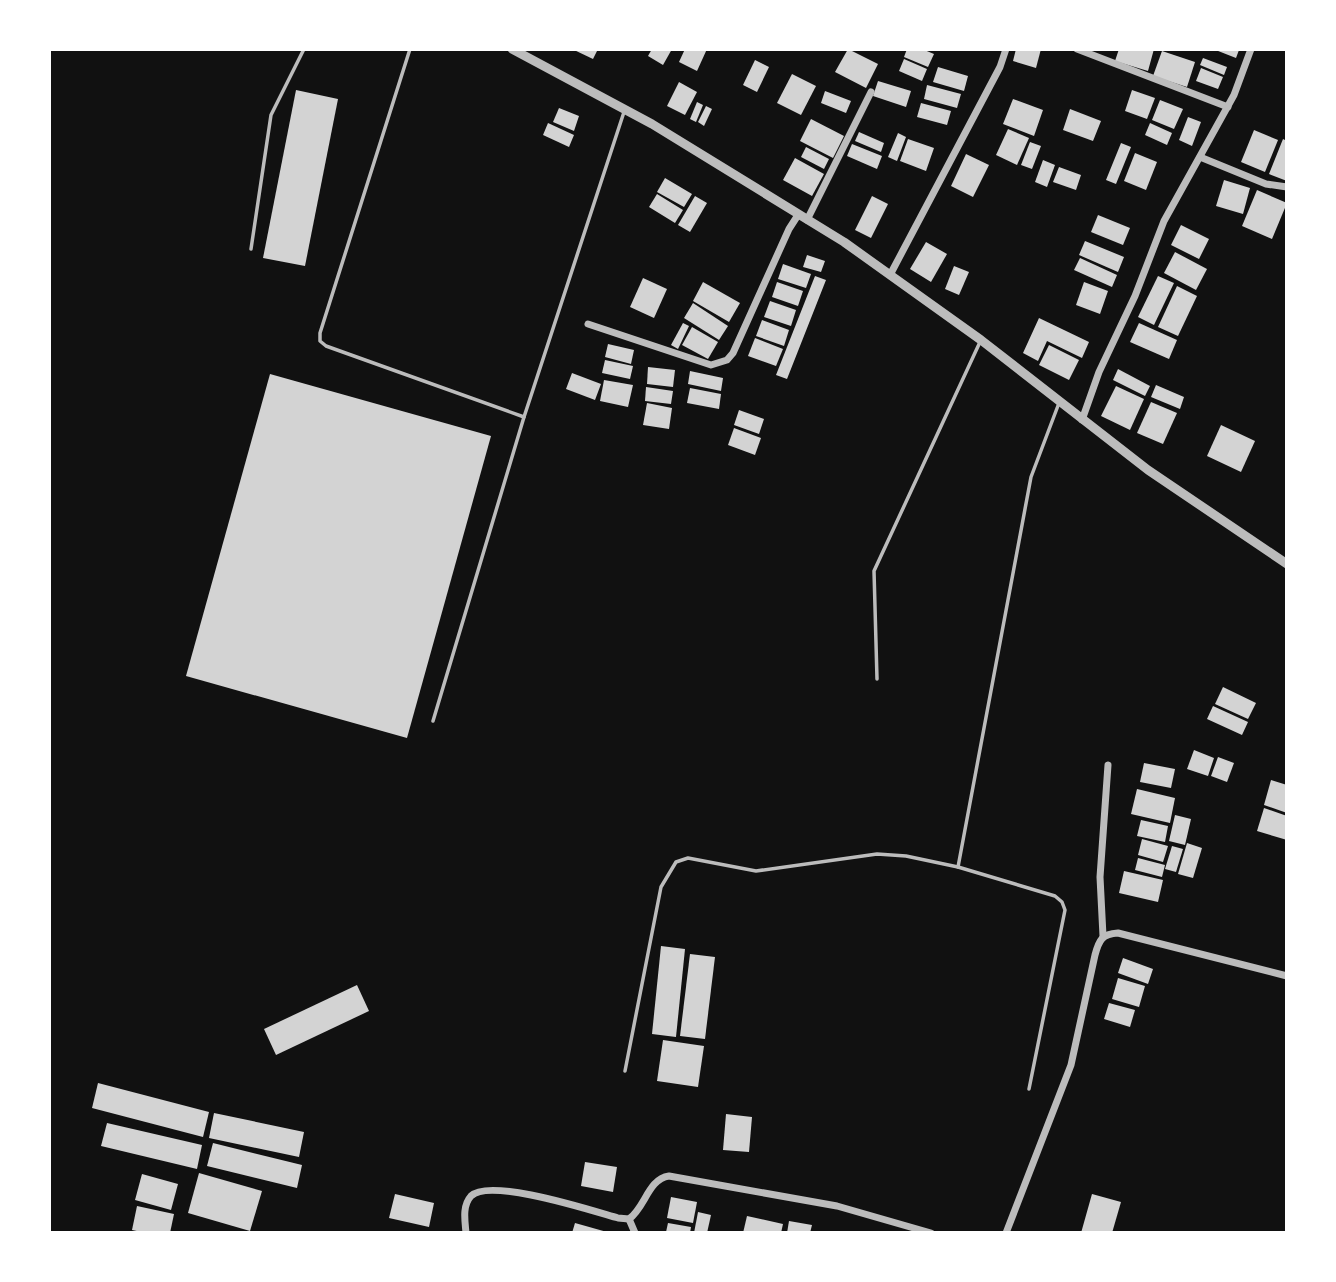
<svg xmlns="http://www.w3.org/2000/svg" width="1336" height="1282" font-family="'DejaVu Sans',sans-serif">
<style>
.building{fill:#d3d3d3}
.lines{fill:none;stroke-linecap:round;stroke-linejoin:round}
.service{stroke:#bcbcbc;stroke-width:3.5}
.minor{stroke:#bcbcbc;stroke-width:7}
.tertiary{stroke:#bcbcbc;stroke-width:9}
</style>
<rect width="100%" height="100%" fill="#111"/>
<g class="building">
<polygon points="572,49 598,49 593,59"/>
<polygon points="652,49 672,49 663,65 648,56"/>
<polygon points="685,49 707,49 697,71 679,62"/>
<polygon points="848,49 878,64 866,88 835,72"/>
<polygon points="907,49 922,49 934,54 928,67 904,57"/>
<polygon points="1016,49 1041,49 1036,68 1013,61"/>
<polygon points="1119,49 1154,49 1148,71 1115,61"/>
<polygon points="1213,49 1236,49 1239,50 1236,58"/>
<polygon points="1162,51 1195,62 1187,87 1153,76"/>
<polygon points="1203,58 1227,67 1224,75 1200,65"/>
<polygon points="904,59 927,69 922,81 899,71"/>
<polygon points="755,60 769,67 757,92 743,85"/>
<polygon points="938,67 968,76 964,91 933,82"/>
<polygon points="1201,68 1223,77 1218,89 1196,81"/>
<polygon points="792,74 816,86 801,115 777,103"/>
<polygon points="878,81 911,91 906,107 873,96"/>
<polygon points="679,82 697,92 685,115 667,106"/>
<polygon points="927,85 961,94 957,108 924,99"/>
<polygon points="296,90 338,99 305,266 263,258"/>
<polygon points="1132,90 1155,98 1147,119 1125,111"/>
<polygon points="825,91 851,101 846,113 821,103"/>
<polygon points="1013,99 1043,110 1034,136 1003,124"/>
<polygon points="1160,100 1183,109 1174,129 1152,120"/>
<polygon points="697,102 703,105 696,122 690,119"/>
<polygon points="921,103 951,111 947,125 917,117"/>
<polygon points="706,106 712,109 704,126 698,122"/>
<polygon points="559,108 579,116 574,131 553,122"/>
<polygon points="1070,109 1101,121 1093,141 1063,130"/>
<polygon points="1188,117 1201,122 1192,146 1179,140"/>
<polygon points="811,119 844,136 833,158 800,141"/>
<polygon points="548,123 574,135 569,147 543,135"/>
<polygon points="1150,123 1172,133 1167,145 1145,135"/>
<polygon points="1008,129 1029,138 1017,165 996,155"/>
<polygon points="1254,130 1278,140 1265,172 1241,162"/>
<polygon points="859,132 884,143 881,152 855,141"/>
<polygon points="898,133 906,137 897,161 888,157"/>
<polygon points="908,139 934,148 926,171 900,161"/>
<polygon points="1283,139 1287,141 1287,181 1269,174"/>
<polygon points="1030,142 1041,146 1032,169 1021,165"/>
<polygon points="1121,143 1131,147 1116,184 1106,180"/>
<polygon points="852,144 882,156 877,169 847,156"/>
<polygon points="806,147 829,159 824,169 801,157"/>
<polygon points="1135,153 1157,162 1146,190 1124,181"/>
<polygon points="966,154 989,165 973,197 951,186"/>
<polygon points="795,158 824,174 812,196 783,180"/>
<polygon points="1043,160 1055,165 1047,187 1035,182"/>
<polygon points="1059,167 1081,175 1076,190 1053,182"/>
<polygon points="665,178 692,194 684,207 657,192"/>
<polygon points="1224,180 1250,188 1243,214 1216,206"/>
<polygon points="1257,190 1287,203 1272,239 1242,226"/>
<polygon points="657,194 683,210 675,223 649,207"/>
<polygon points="695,196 707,203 690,232 678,225"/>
<polygon points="872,196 888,204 871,238 855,230"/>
<polygon points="1098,215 1130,228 1123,245 1091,232"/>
<polygon points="1181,225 1209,239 1199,259 1171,245"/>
<polygon points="1085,241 1124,257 1118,272 1079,255"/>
<polygon points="926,242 947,254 931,282 910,269"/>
<polygon points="1175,252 1207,269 1196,290 1164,273"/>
<polygon points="807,255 825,261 821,272 803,267"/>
<polygon points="1080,258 1117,275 1112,287 1074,270"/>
<polygon points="783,264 811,274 806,288 778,279"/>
<polygon points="954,266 969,272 959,295 945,289"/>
<polygon points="815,276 826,280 787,379 776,375"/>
<polygon points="1158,276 1174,283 1154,325 1138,317"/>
<polygon points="643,278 667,289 654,318 630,307"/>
<polygon points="703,282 740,303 729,322 693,301"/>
<polygon points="777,282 803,291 798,306 772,297"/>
<polygon points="1084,282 1108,291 1100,314 1076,305"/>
<polygon points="1177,286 1197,296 1178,336 1158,327"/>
<polygon points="770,301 796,310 791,326 764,317"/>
<polygon points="693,303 728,326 719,340 684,318"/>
<polygon points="1039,318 1089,342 1082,358 1047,341 1038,361 1023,353"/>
<polygon points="762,320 789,330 784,346 756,336"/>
<polygon points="683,323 689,326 678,349 671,345"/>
<polygon points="1139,323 1177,340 1169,359 1130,342"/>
<polygon points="692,327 718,342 708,359 682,345"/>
<polygon points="755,338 783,349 776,366 748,356"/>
<polygon points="608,344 634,350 631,364 605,357"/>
<polygon points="1049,345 1079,360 1069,380 1039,365"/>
<polygon points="605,360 633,366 630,379 602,373"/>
<polygon points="648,367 675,370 673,387 647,384"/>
<polygon points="1118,369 1150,386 1145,396 1113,380"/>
<polygon points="690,371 723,378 721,391 688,384"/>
<polygon points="572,373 601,384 595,400 566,389"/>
<polygon points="270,374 491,436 407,738 186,676"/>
<polygon points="604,380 633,385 628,407 600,401"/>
<polygon points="1156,385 1184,397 1180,409 1151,397"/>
<polygon points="1116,386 1144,399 1130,430 1101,416"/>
<polygon points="646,387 673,391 671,404 645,401"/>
<polygon points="690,388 721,394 719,409 687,403"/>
<polygon points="1151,402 1177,413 1163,444 1137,433"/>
<polygon points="647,403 672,408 669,429 643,425"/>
<polygon points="739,410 764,419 759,434 734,425"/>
<polygon points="1221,425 1255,441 1241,472 1207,456"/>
<polygon points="734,428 761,438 755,455 728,445"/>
<polygon points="1223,687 1256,703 1248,719 1215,704"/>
<polygon points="1213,706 1248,722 1242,735 1207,719"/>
<polygon points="1194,750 1214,758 1208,776 1187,769"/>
<polygon points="1218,757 1234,763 1227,782 1211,776"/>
<polygon points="1144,763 1175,769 1171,788 1140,782"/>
<polygon points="1271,780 1287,785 1287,813 1264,805"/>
<polygon points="1137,789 1175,798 1170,823 1131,814"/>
<polygon points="1264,808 1287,816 1287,840 1257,831"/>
<polygon points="1175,815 1191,819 1185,845 1169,841"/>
<polygon points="1141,820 1168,826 1165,842 1137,836"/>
<polygon points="1142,839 1168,846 1163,862 1138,855"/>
<polygon points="1187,843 1202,848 1193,878 1178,874"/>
<polygon points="1172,846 1183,849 1176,872 1165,869"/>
<polygon points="1138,858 1165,865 1162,877 1135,870"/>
<polygon points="1124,871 1163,880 1158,902 1119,893"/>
<polygon points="661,946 685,949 676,1037 652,1034"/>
<polygon points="690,954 715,957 705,1039 680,1036"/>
<polygon points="1123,958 1153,969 1148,984 1118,973"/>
<polygon points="1118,978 1145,986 1139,1007 1112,999"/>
<polygon points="357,985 369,1011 276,1055 264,1029"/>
<polygon points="1109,1003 1135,1010 1130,1027 1104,1019"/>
<polygon points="663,1040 704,1046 698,1087 657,1081"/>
<polygon points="98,1083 209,1112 203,1137 92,1108"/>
<polygon points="214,1113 304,1132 299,1157 209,1138"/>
<polygon points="726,1114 752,1117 749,1152 723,1150"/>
<polygon points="107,1123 202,1145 197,1169 101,1146"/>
<polygon points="213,1143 302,1165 297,1188 207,1166"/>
<polygon points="585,1162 617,1167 613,1192 581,1186"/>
<polygon points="199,1173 262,1191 250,1231 188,1213"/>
<polygon points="142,1174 178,1184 171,1210 135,1200"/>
<polygon points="395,1194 434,1203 429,1227 389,1218"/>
<polygon points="1092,1194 1121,1202 1112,1233 1081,1233"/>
<polygon points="671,1197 697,1202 693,1223 667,1218"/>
<polygon points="137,1206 174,1214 170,1233 146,1233 132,1230"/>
<polygon points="698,1212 711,1215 707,1233 694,1233"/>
<polygon points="747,1216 783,1224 781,1233 743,1233"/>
<polygon points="789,1221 812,1225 810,1233 787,1233"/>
<polygon points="575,1223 607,1232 607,1233 572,1233"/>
<polygon points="668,1223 691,1227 690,1233 666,1232"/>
</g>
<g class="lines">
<g class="service">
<polyline points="410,49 320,333 320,341 326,346 524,417"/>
<polyline points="251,249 271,115 304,49"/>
<polyline points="877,679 874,571 980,342"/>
<polyline points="433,721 524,417 624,112"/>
<polyline points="625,1071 661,887 676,862 688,858 756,871 877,854 906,856 958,867"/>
<polyline points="1029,1089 1065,910 1062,902 1055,896 958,867 1031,477 1059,403"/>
</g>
<g class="minor">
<polyline points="1077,49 1228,107"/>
<polyline points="1200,157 1266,184 1287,187"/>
<polyline points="807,220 871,92"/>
<polyline points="890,275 1000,67 1006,49"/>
<polyline points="588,324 711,365 727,360 733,353 789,229 798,215"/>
<polyline points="1082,420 1099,372 1135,296 1164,221 1234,95 1251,49"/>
<polyline points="1103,936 1100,877 1108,765"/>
<polyline points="629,1219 635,1233"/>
<path d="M 466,1233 C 465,1221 462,1206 471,1196 C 489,1177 593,1211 618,1218 L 629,1219 C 645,1208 648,1179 669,1176 L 837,1206 L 931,1233"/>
<path d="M 1006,1233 L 1071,1065 L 1095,955 C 1099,940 1102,934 1118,933 L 1287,976"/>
</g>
<polyline class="tertiary" points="512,49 652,124 844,242 981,340 1148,470 1287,564"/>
</g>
<rect width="1336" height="1282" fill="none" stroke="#ffffff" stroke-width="102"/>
</svg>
